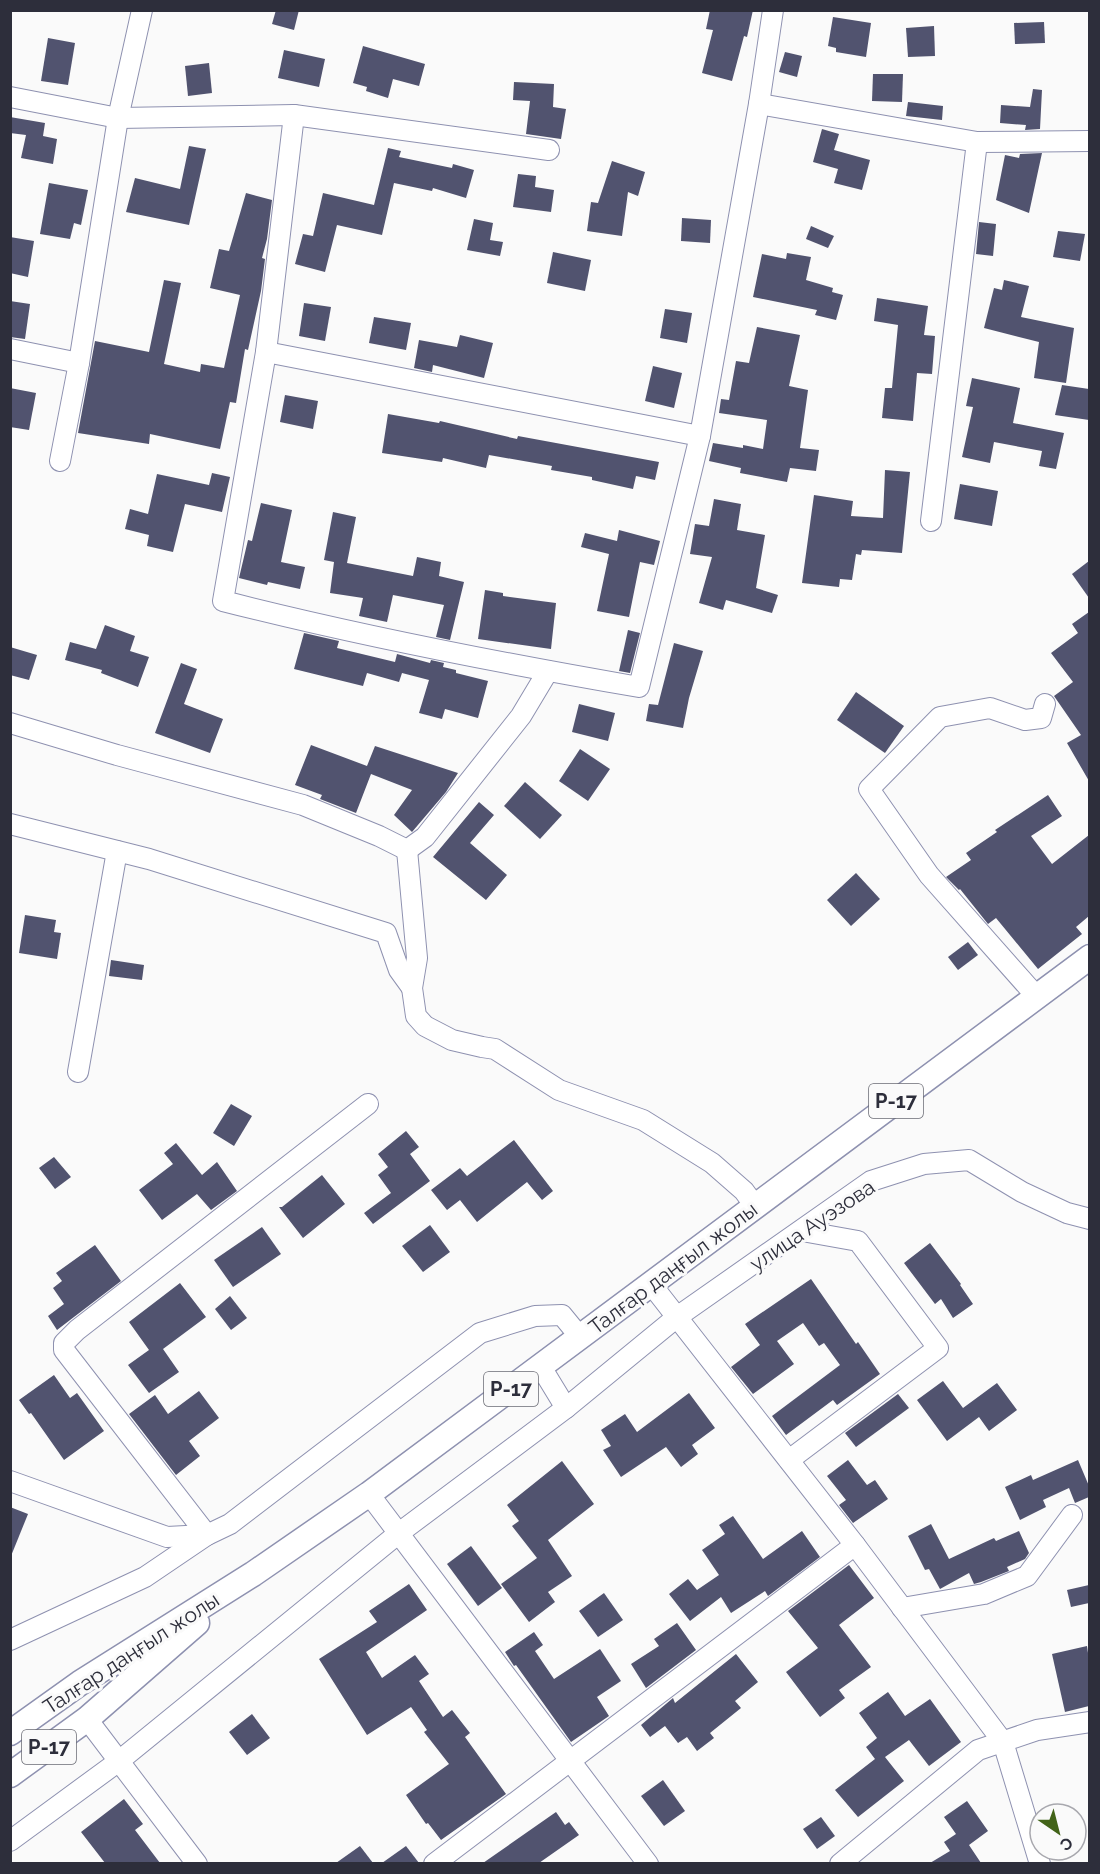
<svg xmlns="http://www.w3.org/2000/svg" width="1100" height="1874" font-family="Raleway,sans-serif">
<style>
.building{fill:#51536f}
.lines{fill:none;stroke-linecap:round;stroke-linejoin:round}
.minor-casing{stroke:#8e91b0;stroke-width:22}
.major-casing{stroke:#8e91b0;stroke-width:27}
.minor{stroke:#fff;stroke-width:20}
.major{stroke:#fff;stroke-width:24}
.labels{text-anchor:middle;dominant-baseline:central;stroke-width:6;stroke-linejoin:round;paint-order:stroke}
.shield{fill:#fafafa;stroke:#6a6b74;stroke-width:1.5}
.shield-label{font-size:20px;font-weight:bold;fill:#2d2e3b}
.street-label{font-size:21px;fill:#2d2e3b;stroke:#fafafa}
</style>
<rect width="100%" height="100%" fill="#fafafa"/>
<g class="building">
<polygon points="276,10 299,10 294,30 272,24"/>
<polygon points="710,10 753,10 747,37 744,36 732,81 702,73 713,30 706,29"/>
<polygon points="833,17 871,23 866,57 836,52 836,48 828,46"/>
<polygon points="1044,22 1045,43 1015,44 1014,23"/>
<polygon points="934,26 935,56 908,57 906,28"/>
<polygon points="48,38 75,43 68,85 41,81"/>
<polygon points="363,46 425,64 419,86 393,79 388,98 366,91 367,87 353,83"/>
<polygon points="284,50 325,59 319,87 278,78"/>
<polygon points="785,52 802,56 797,77 779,72"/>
<polygon points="209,63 212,93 188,96 185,66"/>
<polygon points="873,74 903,74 902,102 872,101"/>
<polygon points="514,82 554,84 553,107 566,109 561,139 526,134 530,101 513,100"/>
<polygon points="1033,89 1042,90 1040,129 1025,130 1026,125 1000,123 1001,105 1030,107"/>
<polygon points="908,102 943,106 942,120 906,116"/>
<polygon points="10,117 45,123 43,136 57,139 53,164 21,158 26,135 10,133"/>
<polygon points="822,129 839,134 834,150 870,160 862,190 834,183 838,169 813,162"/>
<polygon points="189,146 206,149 189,225 126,212 135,178 180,189"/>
<polygon points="388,148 401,151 399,157 452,168 453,164 474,170 466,198 433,188 432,191 394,183 382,235 337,225 325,272 295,264 303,234 313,236 323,193 374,205"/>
<polygon points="1042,153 1029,213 996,200 1005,155 1019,158 1020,154"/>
<polygon points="612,161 645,172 638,196 628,192 622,236 587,231 591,202 598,203"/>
<polygon points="518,174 536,176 535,187 554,190 551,212 513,207"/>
<polygon points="49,183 88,190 81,225 74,223 70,239 40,234"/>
<polygon points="246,193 272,200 267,239 262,258 265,259 261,291 248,350 245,349 236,403 230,402 220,449 150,434 149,444 78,433 95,341 149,352 164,280 181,283 164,364 200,372 201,364 224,368 240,295 210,288 219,249 229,251"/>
<polygon points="682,218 711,220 710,243 681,241"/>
<polygon points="474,219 493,223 490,240 503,242 500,256 467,250"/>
<polygon points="979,222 996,224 993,256 976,254"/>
<polygon points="811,226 834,236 828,248 806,239"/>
<polygon points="1058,231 1085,234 1080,261 1053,257"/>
<polygon points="10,237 34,241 28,277 10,273"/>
<polygon points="553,252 591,260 585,291 547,283"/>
<polygon points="787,253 811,257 806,280 833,288 832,292 843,295 836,320 815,315 817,310 753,297 762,254 786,259"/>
<polygon points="1004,280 1029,286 1021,317 1074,328 1066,383 1034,378 1039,342 984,328 994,288 1002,290"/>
<polygon points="877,298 928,306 924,335 935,336 932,374 917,373 913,421 882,418 885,388 892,388 898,325 874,321"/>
<polygon points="10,301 30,304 25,339 10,337"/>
<polygon points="304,303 331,307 325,341 299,336"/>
<polygon points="665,309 692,313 687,343 660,338"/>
<polygon points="374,317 411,323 406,350 369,343"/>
<polygon points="757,327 800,335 789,386 808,390 800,448 819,450 816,471 790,468 787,482 740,473 741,468 709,461 713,443 743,448 743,445 763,449 767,420 719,413 721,399 729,400 736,361 749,363"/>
<polygon points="460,335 493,343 484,378 433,365 432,372 414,368 419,340 457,347"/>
<polygon points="653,366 682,373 674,408 645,401"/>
<polygon points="972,378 1020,388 1013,423 1064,433 1056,469 1039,466 1042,451 994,442 990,463 962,457 973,407 966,406"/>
<polygon points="1062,385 1089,389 1089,420 1055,415"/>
<polygon points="10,388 36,393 29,430 10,427"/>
<polygon points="285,395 318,401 313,429 280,422"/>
<polygon points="388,414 439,423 440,421 517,439 518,436 659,462 655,480 636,476 633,489 592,480 592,477 551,470 552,466 489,455 486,468 443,458 442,462 382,453"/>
<polygon points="885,470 910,472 902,553 862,550 861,555 856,554 852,580 840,579 839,587 802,583 814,495 853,501 851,516 883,518"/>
<polygon points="212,473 230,477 222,512 185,504 173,552 147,546 149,535 125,529 130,509 148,514 157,474 209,485"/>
<polygon points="960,484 998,491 992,526 954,519"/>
<polygon points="714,499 741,504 737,530 765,535 756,588 778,595 772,613 726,600 723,610 699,603 712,557 690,554 695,524 709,526"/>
<polygon points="261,503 292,510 281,562 305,567 300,589 268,582 267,585 239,578 248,540 252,541"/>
<polygon points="333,512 356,517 347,563 413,576 417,557 441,562 439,576 464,582 450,640 436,637 444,605 393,595 387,622 359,616 363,598 330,593 334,562 324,560"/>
<polygon points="619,530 660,541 654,565 640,562 629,617 597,611 609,554 581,547 585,533 617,541"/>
<polygon points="1089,561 1089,598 1072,574"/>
<polygon points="485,590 503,593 503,596 556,603 551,649 478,639"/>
<polygon points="1089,612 1089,781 1067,743 1081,735 1054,696 1073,682 1051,653 1078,633 1072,624"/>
<polygon points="105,625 135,636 130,651 149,657 138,687 101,673 102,670 65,660 70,642 96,649"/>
<polygon points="628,630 640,633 630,673 619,671"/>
<polygon points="304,633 339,641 337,648 395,662 397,654 430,663 431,660 444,663 443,667 456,670 456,673 488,681 478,718 445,709 442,719 419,713 429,680 402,673 399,682 367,673 363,686 294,669"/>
<polygon points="674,643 703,651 689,698 683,728 646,721 649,704 658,705"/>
<polygon points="10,647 37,655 29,680 10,675"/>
<polygon points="181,663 197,669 184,704 223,719 210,753 155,733"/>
<polygon points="856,692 904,726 885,753 837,720"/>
<polygon points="579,704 615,713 608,741 572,732"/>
<polygon points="311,745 367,766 375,746 458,773 446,792 412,832 394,815 412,790 371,774 356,813 320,799 322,795 295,785"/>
<polygon points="580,749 610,769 588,801 559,781"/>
<polygon points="525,782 562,815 540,839 504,806"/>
<polygon points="1048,795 1062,816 1031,836 1052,864 1089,835 1089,916 1076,927 1082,934 1038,969 996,918 988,924 960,889 959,890 946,877 971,860 966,853 997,832 995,830"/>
<polygon points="479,802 494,815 470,843 507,875 486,900 433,857"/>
<polygon points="856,873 880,899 851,926 827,900"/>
<polygon points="25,915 56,920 54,932 61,933 57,959 19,953"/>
<polygon points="968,942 978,955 958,970 948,957"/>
<polygon points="111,960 144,965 142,980 109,976"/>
<polygon points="231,1104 252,1116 234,1146 213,1133"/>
<polygon points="406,1131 419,1147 410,1154 430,1181 373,1224 364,1213 391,1193 378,1175 388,1167 378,1154"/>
<polygon points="514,1140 553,1191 542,1200 527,1182 477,1222 460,1200 447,1210 431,1190 460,1168 467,1176"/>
<polygon points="176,1143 202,1175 217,1162 237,1191 211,1210 197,1194 162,1220 139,1190 173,1164 164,1153"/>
<polygon points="54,1157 71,1177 55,1189 39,1168"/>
<polygon points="322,1175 345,1204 303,1238 279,1207 282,1207"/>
<polygon points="430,1225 450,1252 423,1272 402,1246"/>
<polygon points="262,1227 281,1254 233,1287 214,1260"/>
<polygon points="930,1243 961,1284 960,1285 973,1304 953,1318 941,1299 935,1304 904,1263"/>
<polygon points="95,1245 121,1281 57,1330 48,1316 64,1304 53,1288 62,1281 56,1273"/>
<polygon points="811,1279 856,1344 858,1342 880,1374 837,1405 833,1400 786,1435 772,1416 840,1365 824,1343 819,1346 803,1323 777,1341 794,1364 753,1394 731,1367 760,1345 745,1324"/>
<polygon points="180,1283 206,1317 163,1349 179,1372 149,1393 128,1365 149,1350 129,1322"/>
<polygon points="230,1296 247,1318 231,1330 215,1309"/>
<polygon points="54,1375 70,1398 77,1393 104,1431 64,1460 31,1413 29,1414 19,1400"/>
<polygon points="943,1381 963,1408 997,1383 1017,1410 989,1431 979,1417 947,1441 917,1400"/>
<polygon points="199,1391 219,1418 189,1441 200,1456 176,1475 129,1414 155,1395 168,1414"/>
<polygon points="689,1393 715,1428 692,1445 698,1454 681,1467 666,1447 621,1477 603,1450 611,1446 601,1430 625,1414 637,1432"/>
<polygon points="898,1394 909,1408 856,1447 845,1433"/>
<polygon points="848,1460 867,1485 875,1480 888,1499 853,1523 839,1505 846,1500 827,1476"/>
<polygon points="1078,1460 1089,1486 1089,1497 1075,1503 1069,1488 1043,1500 1046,1507 1020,1520 1005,1487 1031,1475 1033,1480"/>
<polygon points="562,1461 594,1504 548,1540 572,1576 548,1592 555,1602 529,1622 501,1584 537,1558 512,1526 519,1521 507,1505"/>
<polygon points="10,1507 28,1514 11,1556 10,1555"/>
<polygon points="733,1516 763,1559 802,1531 820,1557 768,1596 765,1591 731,1613 721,1597 690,1621 669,1594 688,1579 697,1590 719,1575 702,1550 725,1534 719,1525"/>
<polygon points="931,1524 949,1559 994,1538 996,1541 1019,1531 1029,1553 1025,1559 1007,1567 1009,1571 981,1582 974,1584 969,1573 940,1589 929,1569 925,1570 908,1536"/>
<polygon points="471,1546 502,1588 478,1606 447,1564"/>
<polygon points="849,1565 874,1598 839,1625 871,1667 839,1690 845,1698 820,1717 786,1672 818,1648 788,1611"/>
<polygon points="409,1584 427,1610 366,1652 382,1678 415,1655 429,1674 419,1681 443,1717 452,1710 470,1733 465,1737 506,1794 441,1840 428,1823 426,1824 406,1795 449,1764 424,1732 427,1730 411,1707 367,1735 319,1659 377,1622 369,1611"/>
<polygon points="1089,1585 1089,1603 1071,1607 1067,1590"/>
<polygon points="604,1593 623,1620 598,1637 579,1611"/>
<polygon points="677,1623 696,1650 646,1688 631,1664 659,1646 654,1639"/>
<polygon points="534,1632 543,1645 535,1651 554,1679 600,1649 621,1681 597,1697 609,1716 571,1742 516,1665 514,1666 505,1652"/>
<polygon points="1087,1646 1089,1660 1089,1706 1065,1712 1052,1654"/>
<polygon points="736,1654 758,1682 735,1701 741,1708 710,1733 714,1738 697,1751 687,1737 678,1743 665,1726 650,1737 641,1725 673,1698 675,1703"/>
<polygon points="888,1692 905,1716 930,1699 961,1742 929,1766 909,1740 885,1757 904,1781 858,1817 835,1790 875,1759 866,1747 877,1738 859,1713"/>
<polygon points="252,1714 270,1738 247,1755 229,1732"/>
<polygon points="663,1780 685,1811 664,1826 641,1796"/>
<polygon points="124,1799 143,1824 135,1830 160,1863 105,1863 81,1832"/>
<polygon points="967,1801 988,1831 969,1845 981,1863 930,1863 950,1851 944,1842 956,1834 944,1817"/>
<polygon points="556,1812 565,1825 569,1822 579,1835 539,1863 483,1863"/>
<polygon points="821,1817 835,1836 817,1849 803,1829"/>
<polygon points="360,1846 373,1863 336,1863"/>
<polygon points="406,1846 419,1863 382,1863"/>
</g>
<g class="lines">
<g class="minor-casing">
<g id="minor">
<polyline points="10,97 118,118 294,115 549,150"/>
<polyline points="759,104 977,142 1090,141"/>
<path d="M 294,115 L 266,352 L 223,601 C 360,636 500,663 639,687 L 700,436 L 759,104 L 773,10"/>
<polyline points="10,349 79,363"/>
<polyline points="266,352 700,436"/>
<polyline points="60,461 79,363 118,118 142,10"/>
<polyline points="931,521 977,142"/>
<polyline points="10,723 117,755 303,805 379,836 407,850 425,837 521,716 548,671"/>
<polyline points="10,824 149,859 386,933 399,970 412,988"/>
<polyline points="407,850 417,958 412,988 416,1016 425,1026 452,1040 482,1047 495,1049 559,1090 643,1120 712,1163 744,1191 755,1206"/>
<polyline points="1037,997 929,875 869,789 940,717 990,708 1025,720 1041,718 1045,704"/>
<polyline points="78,1072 117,851"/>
<polyline points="651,1284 855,1545 1003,1742 1040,1864"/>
<polyline points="541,1367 566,1408"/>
<polyline points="789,1460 938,1348 858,1241 802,1231"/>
<polyline points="10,1481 167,1537 205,1535"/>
<polyline points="369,1494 648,1864"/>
<polyline points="207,1535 64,1350 64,1343 77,1330 368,1104"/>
<polyline points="902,1608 984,1594 1027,1576 1072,1515"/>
<polyline points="10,1640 145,1577 207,1535 230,1524 480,1333 535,1316 562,1315 580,1337"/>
<polyline points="87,1719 197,1864"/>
<polyline points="10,1841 119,1761 399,1533 566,1408 677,1317 871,1181 924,1164 969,1160 1022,1192 1067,1213 1090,1219"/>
<polyline points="434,1864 855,1545"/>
<polyline points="840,1864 978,1750 1037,1730 1090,1722"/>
</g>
</g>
<g class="major-casing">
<g id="major">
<polyline points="10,1733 80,1683 253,1574 369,1494 1090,957"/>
<polyline points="10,1775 87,1719 197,1623"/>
</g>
</g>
<use href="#minor" class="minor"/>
<use href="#major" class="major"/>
</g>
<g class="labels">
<g class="shield">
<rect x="869" y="1084" width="54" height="34" rx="4.5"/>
<rect x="484" y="1372" width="54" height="34" rx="4.5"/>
<rect x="22" y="1730" width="54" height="34" rx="4.5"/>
</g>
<g class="shield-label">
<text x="896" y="1101">P-17</text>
<text x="511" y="1389">P-17</text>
<text x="49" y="1747">P-17</text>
</g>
<g class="street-label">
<text transform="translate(812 1225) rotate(-34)">улица Ауэзова</text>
<text transform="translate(673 1268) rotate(-37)">Талғар даңғыл жолы</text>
<text transform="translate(131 1653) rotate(-33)">Талғар даңғыл жолы</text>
</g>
</g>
<rect width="1100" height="1874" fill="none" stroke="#2d2e3b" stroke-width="24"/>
<g transform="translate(1058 1832) rotate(145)"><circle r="28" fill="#fafafa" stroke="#a8a8ae" stroke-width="1.5"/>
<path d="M0-4.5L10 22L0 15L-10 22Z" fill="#426318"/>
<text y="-9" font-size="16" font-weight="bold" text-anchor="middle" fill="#2d2e3b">С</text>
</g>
</svg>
